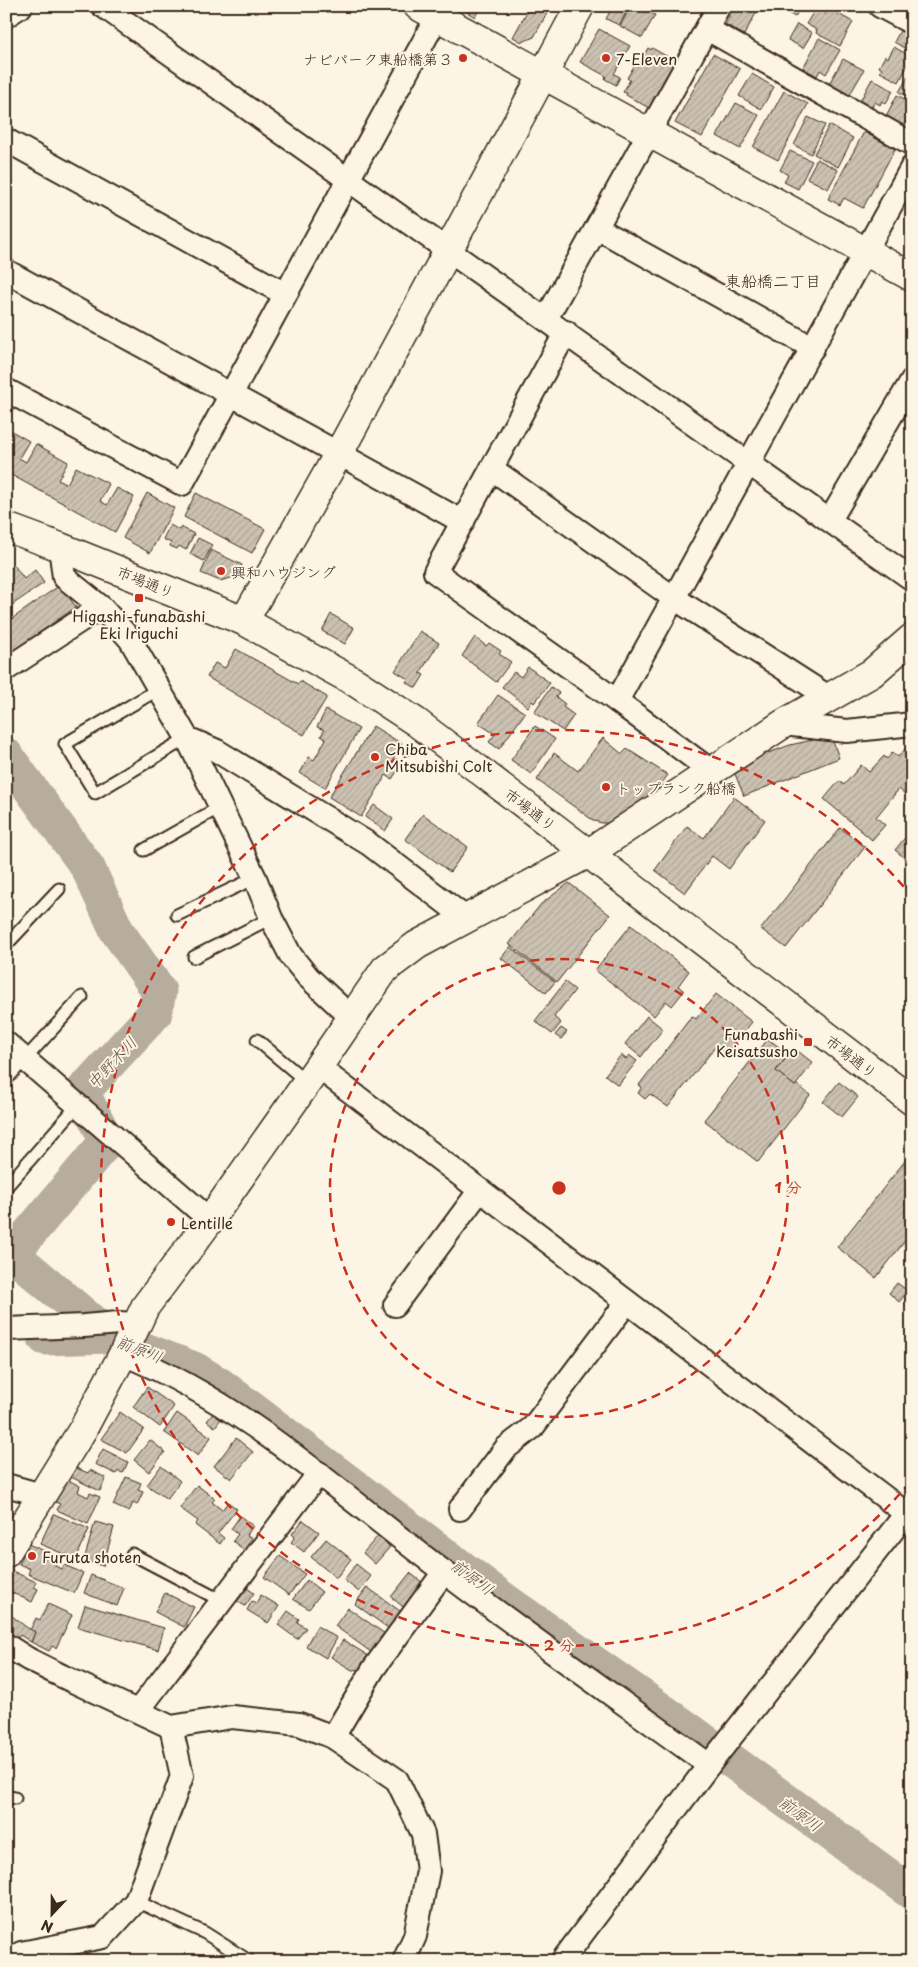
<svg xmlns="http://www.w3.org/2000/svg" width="918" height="1967" font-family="'Playpen Sans','Klee One',sans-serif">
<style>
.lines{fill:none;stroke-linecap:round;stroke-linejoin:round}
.river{stroke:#b7ad9e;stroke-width:35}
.building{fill:url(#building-hatch);stroke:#3b2a1e}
.lane-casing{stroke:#3b2a1e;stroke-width:15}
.street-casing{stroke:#3b2a1e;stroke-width:26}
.secondary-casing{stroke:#3b2a1e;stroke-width:31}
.lane{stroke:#fcf5e5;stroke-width:11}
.street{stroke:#fcf5e5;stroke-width:22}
.secondary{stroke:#fcf5e5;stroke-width:28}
.ring{fill:none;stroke:#c8321e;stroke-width:2.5;stroke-dasharray:9 6}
.poi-dot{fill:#c8321e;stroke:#fcf5e5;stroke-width:2}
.labels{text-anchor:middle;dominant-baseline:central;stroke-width:4;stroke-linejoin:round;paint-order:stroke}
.poi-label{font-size:15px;fill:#3b2a1e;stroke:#fcf5e5;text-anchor:start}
.street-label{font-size:15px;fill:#3b2a1e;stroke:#fcf5e5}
.neighbourhood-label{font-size:16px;fill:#3b2a1e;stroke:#fcf5e5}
.water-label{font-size:16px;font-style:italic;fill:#605144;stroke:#fcf5e5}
.centre{fill:#c8321e;stroke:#fcf5e5;stroke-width:2.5}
.ring-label{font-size:15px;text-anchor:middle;font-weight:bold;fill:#c8321e;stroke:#fcf5e5;stroke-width:4;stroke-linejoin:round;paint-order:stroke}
</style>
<defs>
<pattern id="building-hatch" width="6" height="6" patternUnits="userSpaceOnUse" patternTransform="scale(1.25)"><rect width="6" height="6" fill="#ccc2b3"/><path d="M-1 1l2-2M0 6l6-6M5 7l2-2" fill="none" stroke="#b0a79a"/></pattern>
</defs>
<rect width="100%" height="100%" fill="#fcf5e5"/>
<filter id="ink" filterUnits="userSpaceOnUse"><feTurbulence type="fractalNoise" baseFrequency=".02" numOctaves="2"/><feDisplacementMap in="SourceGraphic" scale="10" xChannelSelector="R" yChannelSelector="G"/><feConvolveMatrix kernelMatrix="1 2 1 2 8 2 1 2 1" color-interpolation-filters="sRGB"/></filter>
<g filter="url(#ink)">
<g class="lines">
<g class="river">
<polyline points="6,755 88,868 117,931 159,991 155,1013 82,1092 107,1141 12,1254 109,1336"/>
<polyline points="45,1338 109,1336 194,1369 220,1385 503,1599 684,1726 912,1893"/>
</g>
</g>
<g class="building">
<polygon points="457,6 481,6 475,17"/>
<polygon points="530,6 542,6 542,10 547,13 534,37 522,42 513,37"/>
<polygon points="613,6 630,6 619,25 606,19"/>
<polygon points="631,6 639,6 655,15 642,38 620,26"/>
<polygon points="735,6 760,6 744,35 725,24"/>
<polygon points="776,6 801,6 795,17"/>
<polygon points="816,8 826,14 829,9 853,22 840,46 816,33 817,30 806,24"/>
<polygon points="797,24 812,33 803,48 788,40"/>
<polygon points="599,29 630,46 614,74 620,77 616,85 605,79 606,76 580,62"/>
<polygon points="901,29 912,35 912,44 908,50 894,42"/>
<polygon points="819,38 840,50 826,74 820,70 817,76 803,68"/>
<polygon points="894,47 912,57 899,82 880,72 882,69 879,67 885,56 888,58"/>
<polygon points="648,48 651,50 652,48 675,61 649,108 626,95 627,93 623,92 630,80 627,78 636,63 639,64"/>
<polygon points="713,54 740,69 702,137 675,123"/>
<polygon points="843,59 864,70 849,96 829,84"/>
<polygon points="752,74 774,87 761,109 739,96"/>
<polygon points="909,75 912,77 912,98 899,92"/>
<polygon points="872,79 893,91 886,103 882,101 880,105 875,102 872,107 860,101"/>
<polygon points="784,91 808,104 778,160 753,147"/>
<polygon points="897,95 912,103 912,130 886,116"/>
<polygon points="736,103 759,115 740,149 717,136"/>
<polygon points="808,117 825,125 811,154 794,145"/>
<polygon points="829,125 853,138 838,167 814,154"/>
<polygon points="864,132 895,149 863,208 844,198 840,205 828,199"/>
<polygon points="790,151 812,161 798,189 784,182 788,175 780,170"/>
<polygon points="817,159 838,170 828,189 807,178"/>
<polygon points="10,430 29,441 19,458 26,462 36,444 68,462 58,480 67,484 76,467 109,484 100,501 107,505 117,488 134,497 115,532 6,472 6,438"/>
<polygon points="147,493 174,508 150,553 123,538"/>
<polygon points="196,493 265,529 252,553 184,517"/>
<polygon points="170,525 179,530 181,527 194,534 186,550 179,546 177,549 170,546 171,543 163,539"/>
<polygon points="198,538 212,545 204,561 190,554"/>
<polygon points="211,550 242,565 238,576 220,581 201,573"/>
<polygon points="14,565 24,579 35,570 44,583 6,609 6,571"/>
<polygon points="60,585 76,607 13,651 6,642 6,623"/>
<polygon points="331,614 354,628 345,644 322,631"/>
<polygon points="420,631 439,643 420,673 424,675 416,688 406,682 408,679 395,671"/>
<polygon points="475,637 486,646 489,643 501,651 499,654 511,662 496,682 462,656"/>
<polygon points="236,649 298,684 300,681 327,697 304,735 207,677 215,663 225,668"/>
<polygon points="528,667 550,683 534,703 532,701 528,707 502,687 514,672 521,677"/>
<polygon points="551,687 559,693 556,697 565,704 563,707 574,715 563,731 534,712"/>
<polygon points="498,695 525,713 499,749 489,742 495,734 478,723"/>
<polygon points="326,710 359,729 325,788 300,773 309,757 314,760 326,739 321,736 324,730 317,727"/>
<polygon points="373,726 402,744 393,759 402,764 392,779 386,775 361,817 329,797"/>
<polygon points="535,726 555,739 531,774 511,760"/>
<polygon points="831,736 839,758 744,796 735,774 763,755 790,745"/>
<polygon points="603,738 622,754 627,749 668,775 651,797 612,823 602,823 594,821 537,780 554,753 578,771"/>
<polygon points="907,747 912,751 912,790 907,796 899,789 876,817 885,825 872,840 824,799 839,781 844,785 861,765 869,772 884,756 887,759 893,752 898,757"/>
<polygon points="734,797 765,820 729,869 712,856 685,893 655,870 687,826 704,838"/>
<polygon points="374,805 393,819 385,831 365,817"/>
<polygon points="423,814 468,847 450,872 405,839"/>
<polygon points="840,828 865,847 786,948 761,929"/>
<polygon points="912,829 912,864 895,850"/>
<polygon points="569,883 610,915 557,982 509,944 541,904"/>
<polygon points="631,925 689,971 678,986 684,991 672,1006 666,1001 654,1016 595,970"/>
<polygon points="510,947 555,982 546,993 501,958"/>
<polygon points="565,982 575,990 554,1017 561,1023 552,1034 535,1021"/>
<polygon points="716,994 752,1022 726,1054 716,1046 668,1107 650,1094 645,1099 638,1093 642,1087 639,1085 692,1016 696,1019"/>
<polygon points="647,1016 663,1029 641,1057 625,1044"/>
<polygon points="561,1028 567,1032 561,1039 555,1035"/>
<polygon points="768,1039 789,1054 776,1071 795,1086 796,1084 810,1095 758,1162 704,1120"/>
<polygon points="794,1048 813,1063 795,1086 776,1071"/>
<polygon points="621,1055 626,1059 629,1055 637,1061 618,1085 605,1075"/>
<polygon points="839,1082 858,1097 842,1117 823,1102"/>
<polygon points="912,1152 912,1232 876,1278 837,1247"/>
<polygon points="897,1283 908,1291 899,1302 889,1293"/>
<polygon points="147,1387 174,1406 160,1427 133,1407"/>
<polygon points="216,1410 223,1416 215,1427 207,1421"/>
<polygon points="120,1412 144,1429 127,1453 101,1439"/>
<polygon points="177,1413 211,1437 198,1456 164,1432"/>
<polygon points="236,1438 253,1452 231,1479 214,1466"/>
<polygon points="150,1440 165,1452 149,1472 134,1460"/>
<polygon points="103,1449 128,1462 123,1473 118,1471 116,1474 95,1464"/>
<polygon points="161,1466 180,1481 167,1499 147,1485"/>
<polygon points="76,1468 88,1473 90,1470 106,1478 100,1491 71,1477"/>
<polygon points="126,1477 141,1483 138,1490 143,1492 137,1505 133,1503 129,1512 113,1505"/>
<polygon points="66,1479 80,1486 78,1492 88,1497 90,1493 100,1497 88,1524 57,1510 60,1504 55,1502"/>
<polygon points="197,1485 215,1499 212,1502 222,1510 228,1502 237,1509 218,1533 224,1538 220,1544 195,1525 198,1521 180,1508"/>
<polygon points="54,1514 89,1529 76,1559 40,1544"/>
<polygon points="240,1516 253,1526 247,1535 252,1538 244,1550 233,1541 238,1534 231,1529"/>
<polygon points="303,1520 319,1532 304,1552 291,1542 295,1537 292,1534"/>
<polygon points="95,1522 114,1527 103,1566 84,1560"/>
<polygon points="378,1536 390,1547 375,1564 363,1553"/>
<polygon points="326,1539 351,1559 336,1578 311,1557"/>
<polygon points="28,1544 59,1557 55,1566 62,1569 64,1565 83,1573 74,1593 28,1574 30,1569 19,1564"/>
<polygon points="280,1556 305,1574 289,1595 264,1577"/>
<polygon points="356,1564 371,1576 359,1592 344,1580"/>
<polygon points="8,1569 36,1582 34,1587 38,1589 32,1602 6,1590 6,1573"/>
<polygon points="410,1573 427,1586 407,1610 391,1597"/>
<polygon points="91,1575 124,1588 117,1606 84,1593"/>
<polygon points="307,1580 322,1592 309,1609 293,1599"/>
<polygon points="367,1587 404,1614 392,1631 355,1604"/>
<polygon points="247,1588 254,1593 245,1606 237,1601"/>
<polygon points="165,1593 194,1607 184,1627 155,1612"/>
<polygon points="261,1595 279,1606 268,1623 247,1610 252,1601 256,1603"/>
<polygon points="48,1604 72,1615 56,1648 52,1646 49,1651 31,1642 35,1632 30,1630 36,1618 40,1620"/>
<polygon points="85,1605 164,1628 158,1650 78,1627"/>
<polygon points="348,1608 388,1636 375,1655 335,1626"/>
<polygon points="6,1611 26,1627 35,1632 31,1642 20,1635 17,1639 6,1630"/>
<polygon points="288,1611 299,1619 297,1622 306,1628 297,1639 278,1625"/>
<polygon points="317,1626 337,1638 326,1658 306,1646"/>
<polygon points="343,1640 372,1658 365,1669 352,1670 331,1657"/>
</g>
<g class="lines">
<g class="lane-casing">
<g id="lane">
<polyline points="159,689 65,744 95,793 187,738"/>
<polyline points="144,850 220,807"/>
<polyline points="177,915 255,878"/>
<polyline points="6,945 59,889"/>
<polyline points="194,957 271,918"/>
<polyline points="257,1040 307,1082"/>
<polyline points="6,1080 82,997"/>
<polyline points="6,1187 77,1106"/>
<polyline points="132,1554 220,1600"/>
<polyline points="6,1796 15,1798"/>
<polyline points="136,1901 205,1933 249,1961"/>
</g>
</g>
<g class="street-casing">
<g id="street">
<polyline points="103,6 912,579"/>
<polyline points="880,6 912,23"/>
<polyline points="6,16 21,6"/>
<polyline points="707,29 912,144"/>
<polyline points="6,140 285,294"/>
<polyline points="597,228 813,348"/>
<polyline points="6,271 463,522"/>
<polyline points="546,319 719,6"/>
<polyline points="566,332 435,572 617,701 711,771"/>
<polyline points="6,390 182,484 443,6"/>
<polyline points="492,469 674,598 830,698"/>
<polyline points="830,520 912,380"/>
<polyline points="60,547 64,577 101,607 130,639 187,738 255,878 271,918 291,956 308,977 352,1018"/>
<polyline points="8,668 101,607"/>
<polyline points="617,701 912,167"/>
<polyline points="783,724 847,731 912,724"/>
<polyline points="187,738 217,751 369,844 467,919"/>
<polyline points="6,1043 210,1220"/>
<polyline points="318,1067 912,1518"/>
<polyline points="395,1305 480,1190"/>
<polyline points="6,1329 84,1326 119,1323 136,1324"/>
<path d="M 123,1354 C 244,1403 341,1494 444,1572 C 531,1638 621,1701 709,1765"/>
<polyline points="6,1485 42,1495"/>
<polyline points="460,1509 506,1448 533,1427 627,1302"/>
<polyline points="6,1645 28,1659 62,1676 171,1727 232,1717 299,1724 333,1737 397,1780 423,1834 428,1871 415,1936 404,1961"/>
<polyline points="138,1711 319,1473"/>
<polyline points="333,1737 374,1668 444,1572"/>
<polyline points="11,1961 21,1953 103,1937 136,1901 182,1776 171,1727"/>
<polyline points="562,1961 709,1765 912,1506"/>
</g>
</g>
<g class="secondary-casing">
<g id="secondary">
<polyline points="418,6 912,277"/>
<polyline points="6,527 60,547 244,621 355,682 416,722 474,766 912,1101"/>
<polyline points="244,621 339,453 580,6"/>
<polyline points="6,1553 83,1429 123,1354 145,1307 210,1220 318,1067 385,969 417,945 589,853 783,724 872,673 912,638"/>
</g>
</g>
<use href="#lane" class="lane"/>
<use href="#street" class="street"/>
<use href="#secondary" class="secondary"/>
</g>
</g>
<g class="ring">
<circle cx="559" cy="1188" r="229"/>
<path d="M910 1482A458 458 0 1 1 910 894"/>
</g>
<g class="poi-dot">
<circle cx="463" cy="58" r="5"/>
<circle cx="606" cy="58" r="5"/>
<circle cx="221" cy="571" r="5"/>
<rect x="134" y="593" width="10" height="10" rx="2.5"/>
<circle cx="375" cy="757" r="5"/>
<circle cx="606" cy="787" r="5"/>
<rect x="803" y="1037" width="10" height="10" rx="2.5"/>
<circle cx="171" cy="1222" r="5"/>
<circle cx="32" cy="1556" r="5"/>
</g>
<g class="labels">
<g class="poi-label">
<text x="453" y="58" text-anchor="end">ナビパーク東船橋第３</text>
<text x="616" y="58">7-Eleven</text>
<text x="231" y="571">興和ハウジング</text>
<text x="139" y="615" text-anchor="middle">Higashi-funabashi<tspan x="139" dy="17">Eki Iriguchi</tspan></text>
<text x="385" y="748">Chiba<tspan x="385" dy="17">Mitsubishi Colt</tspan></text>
<text x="616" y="787">トップランク船橋</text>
<text x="798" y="1033" text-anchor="end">Funabashi<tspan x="798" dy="17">Keisatsusho</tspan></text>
<text x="181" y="1222">Lentille</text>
<text x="42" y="1556">Furuta shoten</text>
</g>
<g class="street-label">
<text transform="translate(146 581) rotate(22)">市場通り</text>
<text transform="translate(531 809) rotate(37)">市場通り</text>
<text transform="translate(852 1056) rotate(38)">市場通り</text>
</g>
<g class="neighbourhood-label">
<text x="773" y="280">東船橋二丁目</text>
</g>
<g class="water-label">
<text transform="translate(111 1062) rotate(-47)">中野木川</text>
<text transform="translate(140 1348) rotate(21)">前原川</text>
<text transform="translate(473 1576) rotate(37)">前原川</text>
<text transform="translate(801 1813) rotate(36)">前原川</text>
</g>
</g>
<circle cx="559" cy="1188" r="8" class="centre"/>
<g class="ring-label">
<text x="788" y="1193">1 分</text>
<text x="559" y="1651">2 分</text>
</g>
<rect width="918" height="1967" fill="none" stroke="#fcf5e5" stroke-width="25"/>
<rect x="12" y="12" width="893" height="1942" fill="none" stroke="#3b2a1e" stroke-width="2" filter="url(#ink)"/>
<g transform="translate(52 1914) rotate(202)" stroke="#fcf5e5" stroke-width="4" paint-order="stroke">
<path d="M0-4L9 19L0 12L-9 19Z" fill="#3b2a1e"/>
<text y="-8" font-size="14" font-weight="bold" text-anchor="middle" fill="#3b2a1e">N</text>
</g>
</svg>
